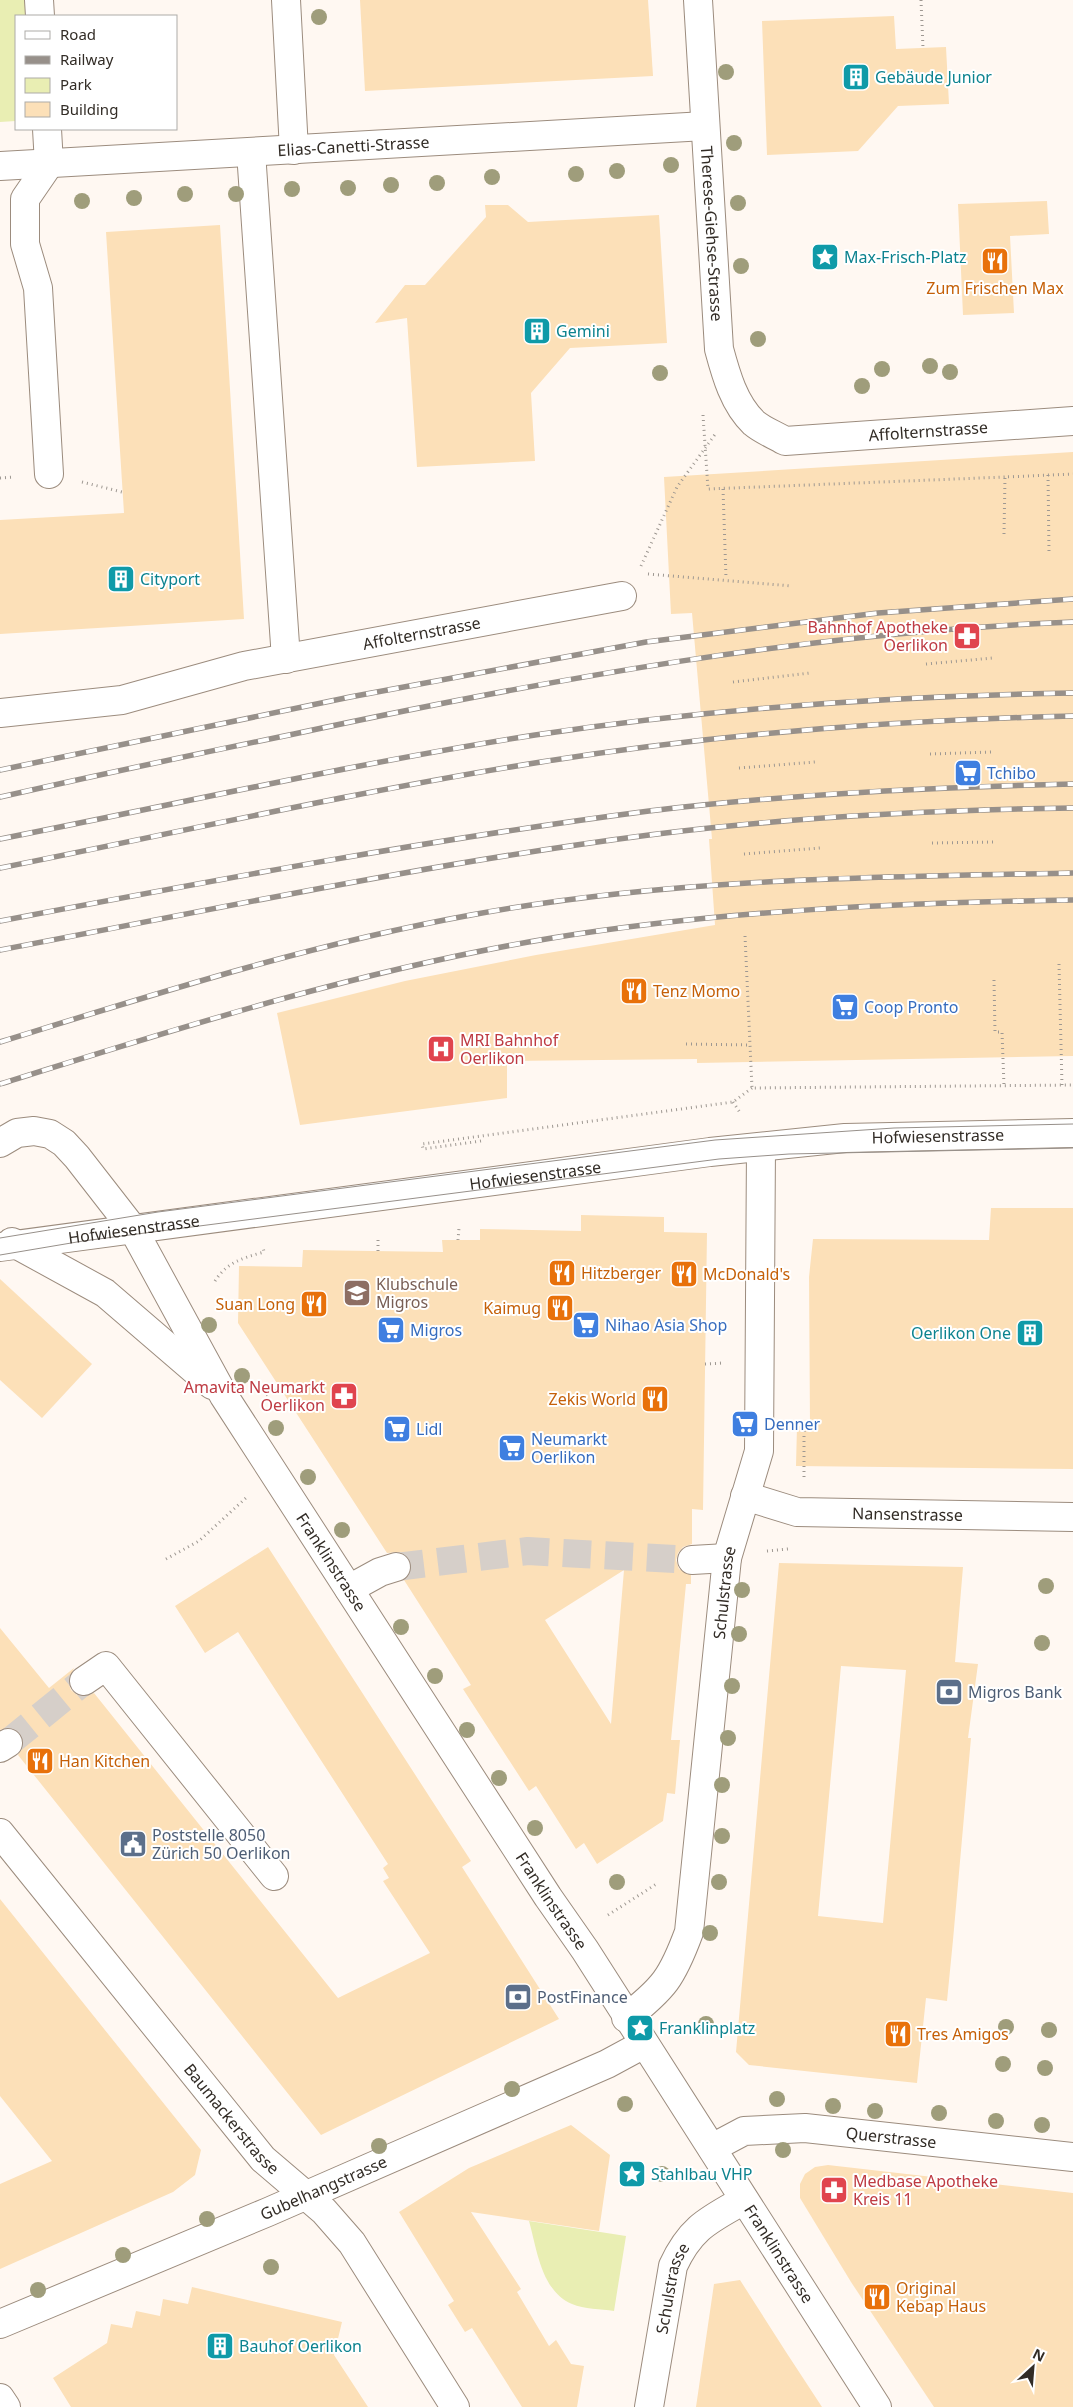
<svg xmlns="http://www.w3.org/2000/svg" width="1073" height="2407" font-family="'Noto Sans',sans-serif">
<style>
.green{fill:#e9eeb3}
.building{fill:#fce0b8;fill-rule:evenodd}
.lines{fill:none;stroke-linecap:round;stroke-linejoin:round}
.minor-tunnel{stroke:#d6cfc9;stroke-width:28;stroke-dasharray:28 14;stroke-linecap:butt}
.minor-casing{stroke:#9c8c7e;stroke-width:30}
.path{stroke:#9e9892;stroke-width:3;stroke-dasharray:1 4;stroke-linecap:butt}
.minor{stroke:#fff;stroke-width:28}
.tram{stroke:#97908a;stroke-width:1}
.rail-casing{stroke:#97908a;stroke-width:5.5}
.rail{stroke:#fff;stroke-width:4;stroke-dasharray:11;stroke-linecap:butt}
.tree{fill:#9f9d7b}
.labels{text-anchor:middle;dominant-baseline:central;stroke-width:4;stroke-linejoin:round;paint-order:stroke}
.culture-label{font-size:16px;fill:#0d838f;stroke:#fff;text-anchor:start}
.street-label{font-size:16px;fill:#322c26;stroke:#fff}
.food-label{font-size:16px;fill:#c56008;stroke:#fff;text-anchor:start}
.health-label{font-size:16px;fill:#be3a42;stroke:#fff;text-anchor:end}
.shop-label{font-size:16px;fill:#366cbe;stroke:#fff;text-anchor:start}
.education-label{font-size:16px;fill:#785e54;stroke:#fff;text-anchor:start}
.service-label{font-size:16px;fill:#4e5e75;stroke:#fff;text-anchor:start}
</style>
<rect width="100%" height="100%" fill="#fff8f2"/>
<g class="green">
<polygon points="0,0 33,0 34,16 16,16 16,121 0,122"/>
<path d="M 529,2221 L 626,2236 L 614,2311 C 601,2309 584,2309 572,2304 C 541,2291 537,2249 529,2221 Z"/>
</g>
<g class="building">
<polygon points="360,0 648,0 653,76 365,91"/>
<polygon points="894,16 896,49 946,47 949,104 898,106 858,151 767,155 762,21"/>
<polygon points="1047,201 1049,234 1010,236 1014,313 963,315 958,204"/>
<polygon points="485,205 508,205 528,222 659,215 667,343 570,348 531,393 535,461 417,467 407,318 375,323 405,285 425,285 486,217"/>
<polygon points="220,225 244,619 0,634 0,520 124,513 106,232"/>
<polygon points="1073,452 1073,1056 697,1063 697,1059 507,1061 507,1098 300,1125 277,1013 405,981 536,955 715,925 709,839 712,839 692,613 671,614 664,477"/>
<polygon points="991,1208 1073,1208 1073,1469 796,1466 797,1426 810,1426 809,1277 813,1239 989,1240"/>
<path d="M 581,1215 L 664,1217 L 664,1232 L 707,1233 L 703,1510 L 692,1509 L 692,1544 L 683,1547 L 678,1553 L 676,1560 L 679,1569 L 691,1575 L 691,1584 L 686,1584 L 671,1740 L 680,1740 L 675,1794 L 667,1793 L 663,1821 L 597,1864 L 584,1843 L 576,1849 L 536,1786 L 529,1791 L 463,1689 L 471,1685 L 404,1580 L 411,1571 L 411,1562 L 406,1555 L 400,1552 L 387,1553 L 238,1323 L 239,1266 L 302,1267 L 303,1250 L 443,1252 L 442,1240 L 480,1240 L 480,1229 L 581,1231 ZM 624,1570 L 611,1724 L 545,1620 Z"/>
<polygon points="0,1279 92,1364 42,1418 0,1380"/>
<polygon points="268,1547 471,1861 462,1867 559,2019 321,2135 18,1755 24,1743 21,1734 16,1729 8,1727 0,1730 0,1628 49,1688 74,1668 68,1682 71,1690 77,1695 85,1697 94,1693 338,1998 430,1953 383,1881 389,1878 383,1868 388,1864 238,1632 205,1653 175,1606"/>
<path d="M 779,1563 L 963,1567 L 955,1662 L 978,1664 L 968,1738 L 971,1738 L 953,1940 L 947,2001 L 926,1998 L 917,2083 L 749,2065 L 736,2052 ZM 841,1666 L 906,1670 L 883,1923 L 818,1916 Z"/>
<polygon points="0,1899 201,2150 195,2175 173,2192 0,2269 0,2184 52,2161 0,2096"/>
<polygon points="571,2125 610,2155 599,2231 471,2212 521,2289 517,2292 549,2346 556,2340 571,2364 584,2366 577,2407 522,2407 472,2328 465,2332 448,2305 454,2301 399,2212 469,2168"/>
<polygon points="828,2165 1073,2193 1073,2407 934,2407 851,2282 800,2198 800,2184 805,2174 815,2167"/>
<polygon points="740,2280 786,2352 822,2407 696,2407 714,2284"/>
<polygon points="192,2287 342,2322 334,2355 368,2407 71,2407 53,2378 107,2343 111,2324 132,2328 136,2311 160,2316 163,2299 188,2304"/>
</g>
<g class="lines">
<g class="minor-tunnel">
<polyline points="396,1567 528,1551 692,1560"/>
<polyline points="8,1743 84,1681"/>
</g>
<g class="minor-casing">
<g id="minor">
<polyline points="39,0 40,16"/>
<polyline points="286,0 294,150"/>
<path id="s1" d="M 698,0 L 719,349 C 726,375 734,404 754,423 C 762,430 775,435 785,441 L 1073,421"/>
<polyline points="47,129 49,164 25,199 25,244 38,288 49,474"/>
<polyline points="251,152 286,659"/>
<path id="s2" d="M 0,166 L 705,126"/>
<path id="s3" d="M 0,713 L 122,700 L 244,666 L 622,596"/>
<path id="s4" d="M 0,1143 L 17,1133 L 34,1131 L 50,1134 L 64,1143 L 77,1157 L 133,1229 L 224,1396 L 548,1897 L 585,1950 L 877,2407"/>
<polyline points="12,1242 105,1293 212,1385"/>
<path id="s5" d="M 0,1247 L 710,1152 L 845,1138 L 1073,1133"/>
<path id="s6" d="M 745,1496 L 797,1512 L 1072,1517"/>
<polyline points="692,1560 727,1558"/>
<polyline points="349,1589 380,1572 396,1567"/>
<polyline points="84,1681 106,1666 274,1876"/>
<polyline points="0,1748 8,1743"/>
<path id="s7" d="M 0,1833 L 263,2159 L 324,2211 L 352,2243 L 455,2407"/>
<path id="s8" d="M 626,2018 C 664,1988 672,1978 689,1932 L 727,1558 L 759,1451 L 761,1147"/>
<path id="s9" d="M 712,2148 L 744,2131 L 805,2128 L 1073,2157"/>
<path id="s10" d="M 0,2324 L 268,2212 L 607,2064 L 644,2044"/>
<polyline points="0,2398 6,2407"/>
<path id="s11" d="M 649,2407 L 673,2266 C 691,2227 709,2220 744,2200"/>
</g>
</g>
<g class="path">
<polyline points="921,0 923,48"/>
<polyline points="703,415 708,489 1005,477"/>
<polyline points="1048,475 1049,552"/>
<polyline points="0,478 14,477"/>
<polyline points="82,482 122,492"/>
<polyline points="723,489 726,578"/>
<polyline points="1004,534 1005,477 1073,474"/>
<polyline points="641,566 677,487 716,433"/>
<polyline points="648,574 792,586"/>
<polyline points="926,664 993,658"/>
<polyline points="733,682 810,673"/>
<polyline points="930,754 992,752"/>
<polyline points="739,768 815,762"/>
<polyline points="932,843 995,842"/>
<polyline points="744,854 820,848"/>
<polyline points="745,936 752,1088 1073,1085"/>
<polyline points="1059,964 1062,1086"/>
<polyline points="994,980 995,1032 1002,1032 1004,1086"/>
<polyline points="686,1044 751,1045"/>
<polyline points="733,1102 741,1114"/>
<polyline points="481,1141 423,1149 422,1144 733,1102 752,1088"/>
<polyline points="458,1240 459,1228"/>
<polyline points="378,1251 378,1238"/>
<path d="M 215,1281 C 227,1262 243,1258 264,1252 L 263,1247"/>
<polyline points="705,1364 723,1363"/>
<polyline points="266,1395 280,1387"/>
<polyline points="804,1477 804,1426"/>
<polyline points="767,1551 788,1549"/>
<polyline points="166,1559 199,1541 248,1496"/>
<polyline points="608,1915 658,1883"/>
</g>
<use href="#minor" class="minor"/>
<g class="tram">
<polyline points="0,1238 158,1212 715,1140 894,1128 1073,1124"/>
<polyline points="0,1255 83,1241 719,1159 789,1154 1073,1148"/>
</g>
<g class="rail-casing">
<g id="rail">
<polyline points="0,770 350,697 646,642 878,613 1073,599"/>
<path d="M 0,797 C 98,775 196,754 294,734 C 550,679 810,632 1073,622"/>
<path d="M 0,839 C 178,804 356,763 535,735 C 713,708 893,696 1073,693"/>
<path d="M 0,868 C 180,832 359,791 541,762 C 717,734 895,720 1073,716"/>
<path d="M 0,921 C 216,880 432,839 649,811 C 790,794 932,787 1073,784"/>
<path d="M 0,950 C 216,909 431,863 649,835 C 790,817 931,810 1073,808"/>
<path d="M 0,1042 C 155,994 311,944 471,915 C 670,878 872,877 1073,873"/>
<path d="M 0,1084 C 182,1027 364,969 552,938 C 725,910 899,903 1073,900"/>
</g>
</g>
<use href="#rail" class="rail"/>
</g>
<g class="tree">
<circle cx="319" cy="17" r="8"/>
<circle cx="726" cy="72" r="8"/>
<circle cx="734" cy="143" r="8"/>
<circle cx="671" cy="165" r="8"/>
<circle cx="617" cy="171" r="8"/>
<circle cx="576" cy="174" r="8"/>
<circle cx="492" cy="177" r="8"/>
<circle cx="437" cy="183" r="8"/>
<circle cx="391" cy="185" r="8"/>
<circle cx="348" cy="188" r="8"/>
<circle cx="292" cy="189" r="8"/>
<circle cx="185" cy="194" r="8"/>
<circle cx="236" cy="194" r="8"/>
<circle cx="134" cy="198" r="8"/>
<circle cx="82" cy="201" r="8"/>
<circle cx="738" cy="203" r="8"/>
<circle cx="741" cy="266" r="8"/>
<circle cx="758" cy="339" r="8"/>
<circle cx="930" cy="366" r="8"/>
<circle cx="882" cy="369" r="8"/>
<circle cx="950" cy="372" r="8"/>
<circle cx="660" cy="373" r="8"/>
<circle cx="862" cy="386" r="8"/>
<circle cx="209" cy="1325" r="8"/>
<circle cx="242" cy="1376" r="8"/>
<circle cx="276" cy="1428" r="8"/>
<circle cx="308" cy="1477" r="8"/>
<circle cx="342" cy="1530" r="8"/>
<circle cx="1046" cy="1586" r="8"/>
<circle cx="742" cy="1590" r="8"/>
<circle cx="401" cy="1627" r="8"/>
<circle cx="739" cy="1634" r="8"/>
<circle cx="1042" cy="1643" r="8"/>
<circle cx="435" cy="1676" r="8"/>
<circle cx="732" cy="1686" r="8"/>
<circle cx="467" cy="1730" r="8"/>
<circle cx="728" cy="1738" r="8"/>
<circle cx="499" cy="1778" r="8"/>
<circle cx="722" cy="1785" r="8"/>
<circle cx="535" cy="1828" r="8"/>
<circle cx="722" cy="1836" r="8"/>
<circle cx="617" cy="1882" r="8"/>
<circle cx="719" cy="1882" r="8"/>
<circle cx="710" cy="1933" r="8"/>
<circle cx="706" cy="2024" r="8"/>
<circle cx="1006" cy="2027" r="8"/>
<circle cx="1049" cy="2030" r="8"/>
<circle cx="1003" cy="2064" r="8"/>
<circle cx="1045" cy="2068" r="8"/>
<circle cx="512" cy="2089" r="8"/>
<circle cx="777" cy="2099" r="8"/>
<circle cx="625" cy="2104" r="8"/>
<circle cx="833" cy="2106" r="8"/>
<circle cx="875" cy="2111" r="8"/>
<circle cx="939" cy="2113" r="8"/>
<circle cx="996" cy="2121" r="8"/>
<circle cx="1042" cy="2125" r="8"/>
<circle cx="379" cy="2146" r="8"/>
<circle cx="783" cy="2150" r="8"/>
<circle cx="662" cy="2174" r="8"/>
<circle cx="207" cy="2219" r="8"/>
<circle cx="123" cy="2255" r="8"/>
<circle cx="271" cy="2267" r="8"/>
<circle cx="38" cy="2290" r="8"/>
</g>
<defs>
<g id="building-square" transform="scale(1.4375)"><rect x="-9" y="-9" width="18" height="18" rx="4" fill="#0f9aa8" stroke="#fff"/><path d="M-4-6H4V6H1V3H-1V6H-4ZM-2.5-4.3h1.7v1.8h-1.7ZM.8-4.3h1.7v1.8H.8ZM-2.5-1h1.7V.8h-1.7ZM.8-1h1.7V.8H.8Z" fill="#fff"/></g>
<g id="sight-square" transform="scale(1.4375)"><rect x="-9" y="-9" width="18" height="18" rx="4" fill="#0f9aa8" stroke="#fff"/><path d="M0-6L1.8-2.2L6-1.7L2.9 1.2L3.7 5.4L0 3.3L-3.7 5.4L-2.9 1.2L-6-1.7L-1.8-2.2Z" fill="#fff"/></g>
<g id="restaurant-square" transform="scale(1.4375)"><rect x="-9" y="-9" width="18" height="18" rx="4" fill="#e8710a" stroke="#fff"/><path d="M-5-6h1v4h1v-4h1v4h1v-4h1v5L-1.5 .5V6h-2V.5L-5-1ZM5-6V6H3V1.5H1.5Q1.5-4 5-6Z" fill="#fff"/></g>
<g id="pharmacy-square" transform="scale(1.4375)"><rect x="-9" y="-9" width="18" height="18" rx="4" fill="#e0444e" stroke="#fff"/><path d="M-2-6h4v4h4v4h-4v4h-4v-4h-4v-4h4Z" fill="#fff"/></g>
<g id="supermarket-square" transform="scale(1.4375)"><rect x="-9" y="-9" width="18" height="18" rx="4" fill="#3f7fe0" stroke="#fff"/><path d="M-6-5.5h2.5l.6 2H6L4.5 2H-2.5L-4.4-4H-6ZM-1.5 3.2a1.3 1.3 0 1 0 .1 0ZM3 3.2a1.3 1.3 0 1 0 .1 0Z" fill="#fff"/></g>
<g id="hospital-square" transform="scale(1.4375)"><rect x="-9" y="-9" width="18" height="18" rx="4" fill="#e0444e" stroke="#fff"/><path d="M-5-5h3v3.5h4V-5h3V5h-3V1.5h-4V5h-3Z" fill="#fff"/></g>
<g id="school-square" transform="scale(1.4375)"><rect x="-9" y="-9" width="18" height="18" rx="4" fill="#8d6e63" stroke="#fff"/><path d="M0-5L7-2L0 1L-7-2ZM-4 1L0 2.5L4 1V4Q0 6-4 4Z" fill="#fff"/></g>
<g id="bank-square" transform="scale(1.4375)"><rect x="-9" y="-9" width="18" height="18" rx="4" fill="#5c6f8a" stroke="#fff"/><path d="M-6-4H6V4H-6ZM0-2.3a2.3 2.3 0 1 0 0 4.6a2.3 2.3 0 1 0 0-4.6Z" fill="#fff"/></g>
<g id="civic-square" transform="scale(1.4375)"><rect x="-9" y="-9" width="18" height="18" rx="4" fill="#5c6f8a" stroke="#fff"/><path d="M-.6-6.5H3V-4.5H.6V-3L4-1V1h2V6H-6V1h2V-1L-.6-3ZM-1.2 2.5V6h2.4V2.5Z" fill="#fff"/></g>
</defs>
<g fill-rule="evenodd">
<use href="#building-square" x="856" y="77"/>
<use href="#sight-square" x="825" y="257"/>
<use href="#restaurant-square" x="995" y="261"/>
<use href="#building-square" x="537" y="331"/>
<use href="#building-square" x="121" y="579"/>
<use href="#pharmacy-square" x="967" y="636"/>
<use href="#supermarket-square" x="968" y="773"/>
<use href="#restaurant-square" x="634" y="991"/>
<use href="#supermarket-square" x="845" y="1007"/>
<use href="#hospital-square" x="441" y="1049"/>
<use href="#restaurant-square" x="562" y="1273"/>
<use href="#restaurant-square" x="684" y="1274"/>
<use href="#school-square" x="357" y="1293"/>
<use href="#restaurant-square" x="314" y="1304"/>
<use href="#restaurant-square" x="560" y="1308"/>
<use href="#supermarket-square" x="586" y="1325"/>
<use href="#supermarket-square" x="391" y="1330"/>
<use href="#building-square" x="1030" y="1333"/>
<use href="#pharmacy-square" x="344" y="1396"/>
<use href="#restaurant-square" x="655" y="1399"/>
<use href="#supermarket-square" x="745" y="1424"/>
<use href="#supermarket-square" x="397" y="1429"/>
<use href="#supermarket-square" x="512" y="1448"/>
<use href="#bank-square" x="949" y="1692"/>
<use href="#restaurant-square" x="40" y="1761"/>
<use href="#civic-square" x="133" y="1844"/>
<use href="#bank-square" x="518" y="1997"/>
<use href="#sight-square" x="640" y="2028"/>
<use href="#restaurant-square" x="898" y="2034"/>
<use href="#sight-square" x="632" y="2174"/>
<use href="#pharmacy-square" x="834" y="2190"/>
<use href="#restaurant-square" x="877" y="2297"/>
<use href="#building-square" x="220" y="2346"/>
</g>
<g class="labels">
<g class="culture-label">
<text x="875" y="77">Gebäude Junior</text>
<text x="844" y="257">Max-Frisch-Platz</text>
<text x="556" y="331">Gemini</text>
<text x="140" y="579">Cityport</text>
<text x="1011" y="1333" text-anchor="end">Oerlikon One</text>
<text x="659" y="2028">Franklinplatz</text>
<text x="651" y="2174">Stahlbau VHP</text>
<text x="239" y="2346">Bauhof Oerlikon</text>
</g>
<g class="street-label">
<text stroke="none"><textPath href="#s2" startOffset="354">Elias-Canetti-Strasse</textPath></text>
<text stroke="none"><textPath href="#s1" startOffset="234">Therese-Giehse-Strasse</textPath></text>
<text stroke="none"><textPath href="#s1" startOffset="612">Affolternstrasse</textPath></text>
<text stroke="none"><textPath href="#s3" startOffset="430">Affolternstrasse</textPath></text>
<text stroke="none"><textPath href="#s5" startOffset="945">Hofwiesenstrasse</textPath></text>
<text stroke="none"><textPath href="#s5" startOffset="540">Hofwiesenstrasse</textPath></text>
<text stroke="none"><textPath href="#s5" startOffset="135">Hofwiesenstrasse</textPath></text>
<text stroke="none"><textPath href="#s6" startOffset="165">Nansenstrasse</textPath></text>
<text stroke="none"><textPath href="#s4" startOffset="568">Franklinstrasse</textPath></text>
<text stroke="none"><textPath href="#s8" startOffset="450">Schulstrasse</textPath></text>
<text stroke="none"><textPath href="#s4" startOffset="972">Franklinstrasse</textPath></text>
<text stroke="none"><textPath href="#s7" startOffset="368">Baumackerstrasse</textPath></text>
<text stroke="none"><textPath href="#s9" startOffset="184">Querstrasse</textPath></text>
<text stroke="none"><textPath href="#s10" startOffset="351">Gubelhangstrasse</textPath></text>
<text stroke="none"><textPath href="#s4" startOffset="1392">Franklinstrasse</textPath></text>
<text stroke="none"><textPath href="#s11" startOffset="121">Schulstrasse</textPath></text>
</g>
<g class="food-label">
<text x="995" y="288" text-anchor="middle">Zum Frischen Max</text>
<text x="653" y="991">Tenz Momo</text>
<text x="581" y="1273">Hitzberger</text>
<text x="703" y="1274">McDonald's</text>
<text x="295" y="1304" text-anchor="end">Suan Long</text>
<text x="541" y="1308" text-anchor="end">Kaimug</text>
<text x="636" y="1399" text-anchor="end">Zekis World</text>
<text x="59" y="1761">Han Kitchen</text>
<text x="917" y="2034">Tres Amigos</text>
<text x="896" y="2288">Original<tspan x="896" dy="18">Kebap Haus</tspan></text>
</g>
<g class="health-label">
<text x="948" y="627">Bahnhof Apotheke<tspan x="948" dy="18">Oerlikon</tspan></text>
<text x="460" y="1040" text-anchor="start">MRI Bahnhof<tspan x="460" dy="18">Oerlikon</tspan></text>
<text x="325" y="1387">Amavita Neumarkt<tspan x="325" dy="18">Oerlikon</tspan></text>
<text x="853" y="2181" text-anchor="start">Medbase Apotheke<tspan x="853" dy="18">Kreis 11</tspan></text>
</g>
<g class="shop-label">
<text x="987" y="773">Tchibo</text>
<text x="864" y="1007">Coop Pronto</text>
<text x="605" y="1325">Nihao Asia Shop</text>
<text x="410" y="1330">Migros</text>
<text x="764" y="1424">Denner</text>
<text x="416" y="1429">Lidl</text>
<text x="531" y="1439">Neumarkt<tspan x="531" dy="18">Oerlikon</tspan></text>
</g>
<g class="education-label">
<text x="376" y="1284">Klubschule<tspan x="376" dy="18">Migros</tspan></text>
</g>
<g class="service-label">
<text x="968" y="1692">Migros Bank</text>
<text x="152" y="1835">Poststelle 8050<tspan x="152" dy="18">Zürich 50 Oerlikon</tspan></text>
<text x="537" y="1997">PostFinance</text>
</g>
</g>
<rect x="15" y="15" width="162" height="115" fill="#ffffff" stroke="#adaba8"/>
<rect x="25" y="31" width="25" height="8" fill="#ffffff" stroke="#adaba8"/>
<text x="60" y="40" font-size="15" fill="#322c26">Road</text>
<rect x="25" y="56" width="25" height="8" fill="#97908a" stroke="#adaba8"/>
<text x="60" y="65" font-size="15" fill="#322c26">Railway</text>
<rect x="25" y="78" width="25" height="15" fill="#e9eeb3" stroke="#adaba8"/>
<text x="60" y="90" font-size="15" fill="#322c26">Park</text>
<rect x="25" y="102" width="25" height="15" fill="#fce0b8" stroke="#adaba8"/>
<text x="60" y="115" font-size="15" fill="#322c26">Building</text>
<g transform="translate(1033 2367) rotate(26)" stroke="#ffffff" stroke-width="4" paint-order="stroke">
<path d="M0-4L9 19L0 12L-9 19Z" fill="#322c26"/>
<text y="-8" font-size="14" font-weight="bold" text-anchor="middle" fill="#322c26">N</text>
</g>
</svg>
